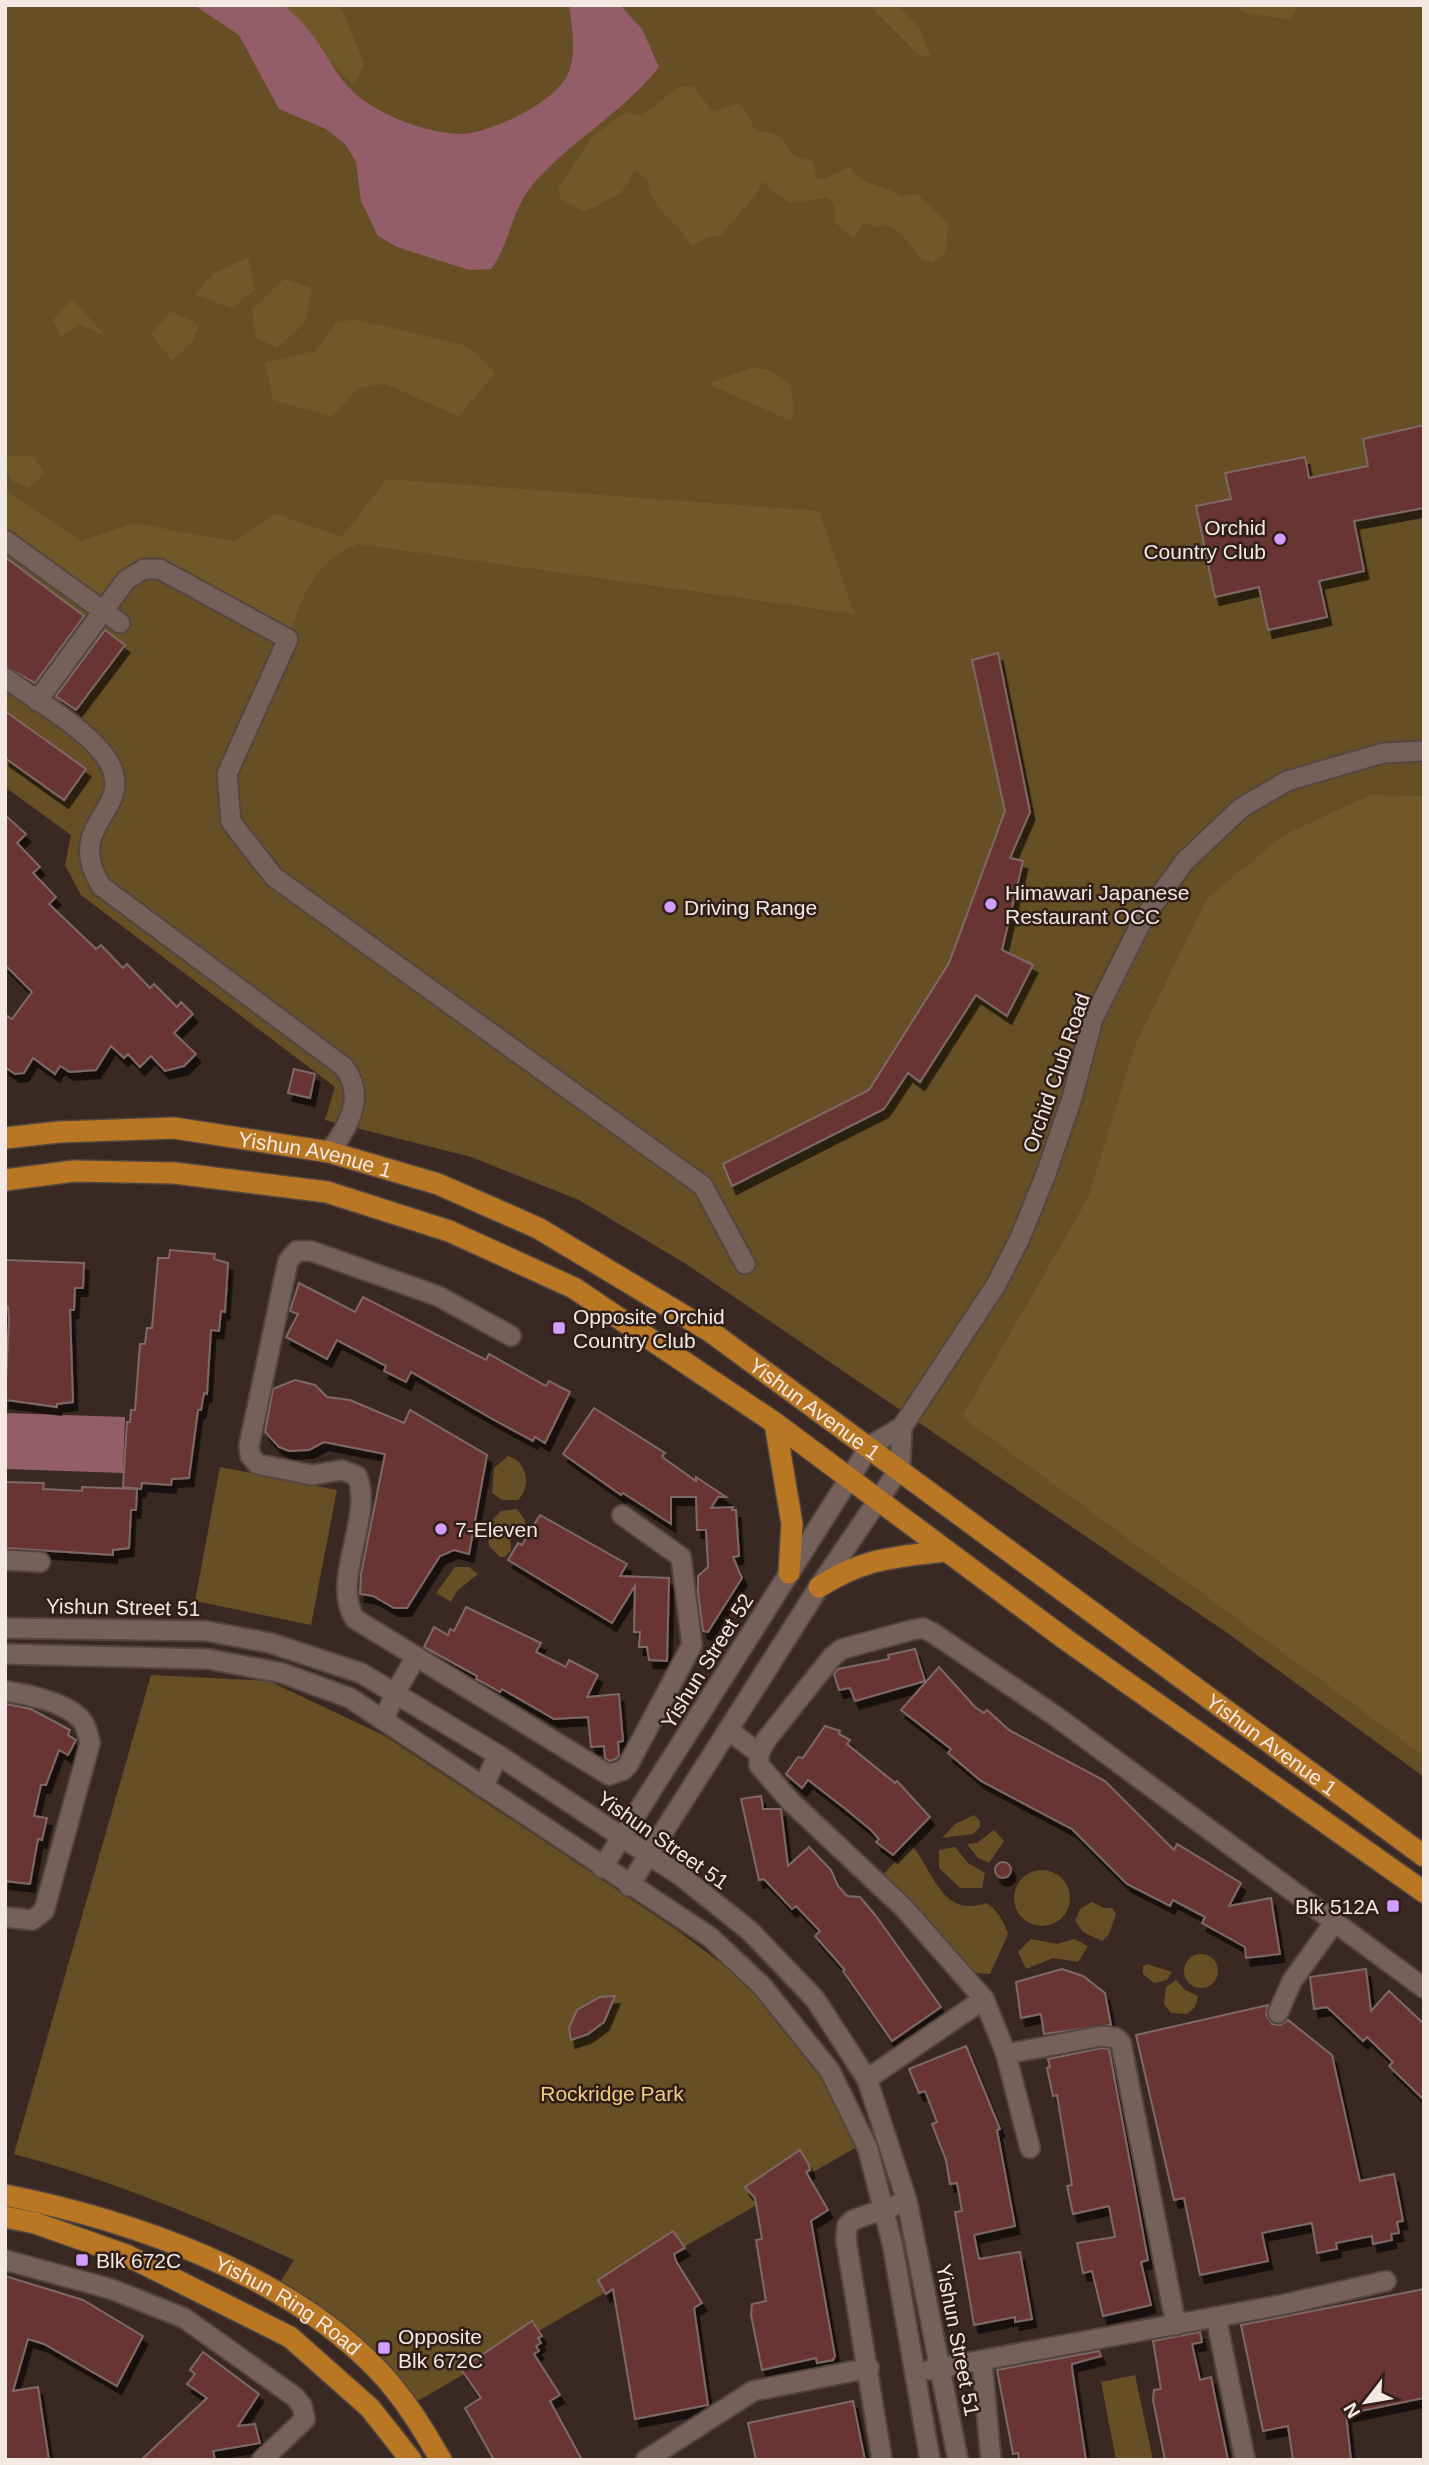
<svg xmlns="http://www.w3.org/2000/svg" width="1429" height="2465" font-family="Arial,sans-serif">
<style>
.green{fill:#664f24}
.forest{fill:#715829}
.water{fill:#935d69}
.building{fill:#673533;stroke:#7f6967;stroke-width:2;filter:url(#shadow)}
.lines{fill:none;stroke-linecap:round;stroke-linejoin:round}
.minor-casing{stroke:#53453f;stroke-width:23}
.major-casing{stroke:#53453f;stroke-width:24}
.minor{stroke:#756159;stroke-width:19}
.major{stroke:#b97724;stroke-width:21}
.poi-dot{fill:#d29dfd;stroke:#2f1f18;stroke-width:2.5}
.labels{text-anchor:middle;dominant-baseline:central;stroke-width:5;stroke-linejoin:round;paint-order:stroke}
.poi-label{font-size:21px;fill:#f4e8e4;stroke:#2f1f18;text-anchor:start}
.street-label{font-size:21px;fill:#f4e8e4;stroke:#2f1f18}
.park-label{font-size:21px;fill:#f6cc84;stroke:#2f1f18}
</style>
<defs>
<filter id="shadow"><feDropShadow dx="4.5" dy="8" stdDeviation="0" flood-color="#0009"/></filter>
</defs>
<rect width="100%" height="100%" fill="#3a2922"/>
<g class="green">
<polygon points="5,5 1424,5 1424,1777 1226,1632 686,1264 579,1200 471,1157 325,1120 335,1087 81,895 65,865 71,835 5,787"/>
<path d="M 508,1456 C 527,1461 532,1486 518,1500 L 502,1500 L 492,1493 L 494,1468 Z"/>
<polygon points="220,1467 337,1490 311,1625 195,1601"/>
<polygon points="517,1509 525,1520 525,1524 510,1537 511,1550 505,1557 500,1557 489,1546 487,1526 501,1511"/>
<polygon points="455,1567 469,1567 478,1574 457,1591 451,1602 436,1593"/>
<path d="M 151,1675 L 269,1681 L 385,1736 L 568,1857 L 677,1930 L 734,1973 L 762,1999 L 789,2029 L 822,2078 L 855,2148 L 409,2406 L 273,2293 L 294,2260 C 202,2218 112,2180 14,2154 Z"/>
<polygon points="974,1815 980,1821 980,1827 973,1834 942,1838 955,1824"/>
<polygon points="994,1830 1004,1841 989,1863 978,1858 967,1844 977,1843"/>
<path d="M 911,1845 C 934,1869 940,1919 986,1903 C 997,1909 1004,1922 1008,1934 L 990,1974 L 977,1973 L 969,1967 L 882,1876 Z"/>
<polygon points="955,1847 968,1863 985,1873 982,1888 960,1888 939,1868 939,1850"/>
<circle cx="1042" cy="1898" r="28"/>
<polygon points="1092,1902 1104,1908 1112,1908 1116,1914 1109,1934 1102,1941 1083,1932 1075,1921 1080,1909"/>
<polygon points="1031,1939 1057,1944 1074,1939 1088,1946 1078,1962 1053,1958 1026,1969 1018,1952"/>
<circle cx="1201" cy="1971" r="17"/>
<polygon points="1147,1964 1172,1972 1167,1980 1154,1983 1143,1974 1143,1966"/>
<polygon points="1176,1980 1185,1990 1198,1996 1195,2007 1187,2014 1171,2013 1164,2004 1166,1987"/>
<polygon points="1135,2375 1153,2460 1116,2460 1101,2382"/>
</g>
<g class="forest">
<polygon points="270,5 338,5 342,9 364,63 355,86"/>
<polygon points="868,5 898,5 920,29 931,58 919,55"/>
<polygon points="1231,5 1299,5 1291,19 1250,14"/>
<path d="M 693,86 L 713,112 L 738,104 L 747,112 L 755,131 C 776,131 782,138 793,155 L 813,161 L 817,179 L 824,179 L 850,167 C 863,187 882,184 901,196 L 917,194 L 948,223 L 946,253 L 932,263 L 920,257 L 903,236 L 886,225 L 878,227 L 863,223 L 854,238 L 834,222 L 834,204 L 827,198 L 788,203 L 762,181 L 758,192 L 720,236 L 708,237 L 692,246 C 673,214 655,220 647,178 L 635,171 L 621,193 L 584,212 L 561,199 L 558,188 L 591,138 L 625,112 L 640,116 L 679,87 Z"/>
<polygon points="248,257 255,290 232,308 195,295 213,274"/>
<polygon points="284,279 312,288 304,324 276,348 256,337 252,309"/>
<polygon points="72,299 105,335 79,325 61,338 53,320"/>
<polygon points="171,311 199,325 192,343 172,360 151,335"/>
<polygon points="359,320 467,346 496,373 458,416 385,384 358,388 332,417 273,400 265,363 315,351 338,321"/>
<polygon points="753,367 773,371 791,386 794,408 791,421 708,384"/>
<polygon points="8,456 32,456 45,473 28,488 13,481 5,469"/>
<path d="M 387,479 L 819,511 L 854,614 L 358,544 C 310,564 305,593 288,639 L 160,569 L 96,606 L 5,530 L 5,490 L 81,541 L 133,523 L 234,541 L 276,514 L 342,537 Z"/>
<polygon points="1370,795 1424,796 1424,1756 962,1417 1088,1198 1136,1043 1207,899 1282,836"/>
</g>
<g class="water">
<path d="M 194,5 L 284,5 C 292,13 301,20 307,28 C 331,57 336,84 372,106 C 397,121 428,132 458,134 C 488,135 555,103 568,74 C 577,53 572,28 569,5 L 620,5 L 642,29 L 659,67 C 622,114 568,142 530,188 C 511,213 509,245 491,269 L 469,270 L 397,247 L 378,236 L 361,201 L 356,162 L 345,144 L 326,129 L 279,109 L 239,35 Z"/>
<polygon points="5,1413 125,1417 123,1473 5,1469"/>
</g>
<g class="building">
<polygon points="1424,425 1424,508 1354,521 1364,571 1319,581 1327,617 1268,630 1259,587 1215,597 1196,506 1231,499 1225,473 1305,457 1309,478 1368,466 1363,439"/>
<polygon points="5,557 84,616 35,683 5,666"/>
<polygon points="105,630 125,645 76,710 56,696"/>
<polygon points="998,653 1030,812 1010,858 1023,861 1002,950 1033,965 1007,1016 976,995 920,1082 908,1073 884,1109 732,1186 723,1164 869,1090 949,963 1005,811 972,660"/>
<polygon points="5,711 86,769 64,800 5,758"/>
<polygon points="5,815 26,834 17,843 40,867 33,873 56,897 49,904 96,949 101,945 123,968 127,964 150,988 154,984 177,1007 181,1002 193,1014 174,1033 196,1054 184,1066 165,1071 151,1056 140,1067 128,1054 124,1058 111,1046 96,1070 70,1072 60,1066 55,1074 33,1058 24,1073 15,1074 5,1067 5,1015 12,1019 32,992 5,965"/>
<polygon points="294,1069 315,1074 310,1098 288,1093"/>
<polygon points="170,1250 215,1254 214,1259 228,1263 225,1312 221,1311 219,1331 211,1330 207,1394 204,1393 201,1410 198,1410 189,1478 172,1479 171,1485 142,1483 141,1489 123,1487 127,1422 130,1422 131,1410 135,1410 140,1344 145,1344 147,1328 152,1328 158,1258 169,1258"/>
<polygon points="5,1260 84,1263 83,1288 75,1288 74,1310 70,1310 73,1402 57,1404 57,1407 5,1400 9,1319 8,1307 5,1307"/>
<polygon points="299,1283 355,1312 363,1297 486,1360 489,1354 546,1386 549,1381 570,1392 545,1443 535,1437 533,1441 494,1420 411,1372 406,1382 384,1371 386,1366 337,1340 327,1359 286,1337 298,1314 290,1311"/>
<polygon points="295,1380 315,1385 327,1397 350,1400 404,1423 410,1410 487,1455 469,1554 454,1550 440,1556 407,1608 394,1608 373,1596 360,1594 361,1574 385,1454 324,1442 309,1450 289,1451 279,1447 265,1432 273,1389"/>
<polygon points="594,1408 665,1453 662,1456 665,1459 696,1481 696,1477 726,1497 718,1497 711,1508 733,1507 732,1510 736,1510 739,1556 733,1557 742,1578 708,1632 703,1631 698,1593 698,1576 708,1567 706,1530 697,1530 696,1497 671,1497 671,1524 623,1493 621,1495 563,1454"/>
<polygon points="5,1482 44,1483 43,1489 82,1491 82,1487 137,1489 136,1510 131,1510 129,1548 113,1550 113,1555 5,1548"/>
<polygon points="540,1515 627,1564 620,1576 669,1578 667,1661 649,1660 647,1647 639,1647 640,1632 634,1632 635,1586 612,1623 508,1560 518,1543 522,1545"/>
<polygon points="466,1607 541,1643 536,1652 566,1667 569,1660 598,1675 587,1697 619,1694 623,1741 618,1742 619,1755 616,1759 610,1761 605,1758 604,1746 591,1747 588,1717 554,1719 502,1689 500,1692 482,1682 476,1679 477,1676 424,1647 434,1627 448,1635 450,1629 454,1631"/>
<polygon points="915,1649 925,1681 855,1701 850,1688 839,1690 834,1674 838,1669 889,1659 888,1655"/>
<polygon points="939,1667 975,1707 984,1713 987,1710 1009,1730 1105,1781 1174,1850 1177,1844 1241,1883 1229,1906 1271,1898 1280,1954 1246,1958 1245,1947 1202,1923 1205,1917 1173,1900 1170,1906 1127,1884 1072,1829 981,1781 948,1753 951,1749 901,1710"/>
<polygon points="6,1704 31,1709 70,1730 68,1735 76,1740 68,1755 59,1750 46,1785 41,1785 34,1816 47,1818 42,1840 38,1839 30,1884 5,1881"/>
<polygon points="825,1726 840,1731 839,1734 850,1740 847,1744 895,1783 897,1781 930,1817 893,1855 876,1842 879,1839 871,1830 843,1807 808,1780 802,1788 786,1774 798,1757 803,1758"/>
<polygon points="761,1796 763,1809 781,1809 788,1866 809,1847 831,1870 838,1886 847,1896 860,1897 876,1916 941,2007 892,2041 843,1971 845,1970 815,1936 820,1931 796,1906 792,1909 764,1879 759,1880 741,1799"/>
<circle cx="1003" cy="1870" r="8"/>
<polygon points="1062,1969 1083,1976 1105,1993 1111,2025 1044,2034 1041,2014 1021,2018 1016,1982"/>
<polygon points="1366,1969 1371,2011 1389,1991 1424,2024 1424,2100 1389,2066 1393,2062 1367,2037 1363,2041 1327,2007 1314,2009 1310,1977"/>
<polygon points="615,1996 604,2022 588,2034 571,2040 569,2028 577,2010 600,1997"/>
<polygon points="1268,2005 1266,2015 1272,2024 1280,2025 1288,2020 1332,2055 1360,2181 1394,2174 1403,2221 1397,2222 1399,2233 1391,2234 1392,2240 1373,2244 1372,2236 1336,2243 1337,2249 1317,2253 1312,2223 1262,2233 1268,2261 1200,2275 1184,2198 1174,2200 1136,2035"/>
<polygon points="966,2046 1000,2129 997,2130 1015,2226 974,2235 979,2259 1020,2252 1032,2319 1015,2322 1015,2317 974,2325 955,2212 962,2211 957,2183 950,2184 946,2160 932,2124 937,2122 925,2091 919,2093 909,2069"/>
<polygon points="1102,2048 1109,2049 1148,2260 1141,2262 1151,2305 1103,2316 1092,2271 1083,2273 1077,2243 1115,2237 1109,2206 1073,2214 1067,2186 1072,2185 1057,2095 1053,2096 1047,2068 1050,2067 1048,2059"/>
<polygon points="800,2150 809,2165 810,2170 806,2172 828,2210 811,2221 835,2356 833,2360 817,2363 816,2358 762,2370 751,2315 752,2304 766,2301 756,2240 762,2239 755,2198 745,2187"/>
<polygon points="673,2231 685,2248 674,2254 676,2261 702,2303 694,2308 708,2405 635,2419 613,2289 606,2294 598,2280"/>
<polygon points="5,2276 83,2300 143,2336 117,2386 44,2344 28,2339 13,2391 38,2387 49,2460 5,2460"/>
<polygon points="1424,2289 1424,2398 1346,2414 1351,2460 1293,2460 1288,2426 1263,2431 1241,2325"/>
<polygon points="532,2321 542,2336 538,2338 541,2343 536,2346 539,2351 534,2354 560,2395 550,2401 582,2460 494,2460 465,2408 481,2398 461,2369"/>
<polygon points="1200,2332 1202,2342 1192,2344 1200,2380 1211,2377 1228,2460 1165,2460 1153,2400 1154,2390 1161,2389 1153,2341"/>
<polygon points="1099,2351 1101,2356 1072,2364 1072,2368 1086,2460 1019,2460 1018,2453 1013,2454 997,2370"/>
<polygon points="203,2352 259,2394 238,2426 255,2424 260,2443 213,2451 215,2460 141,2460 207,2398 187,2384 195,2374 190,2370"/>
<polygon points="853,2401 865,2460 756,2460 748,2423"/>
</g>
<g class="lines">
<g class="minor-casing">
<g id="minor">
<polyline points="5,540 120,623"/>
<path d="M 5,678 C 34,699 104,738 113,772 C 126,814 65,826 101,886 L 344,1067 C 366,1095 349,1127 329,1152"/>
<polyline points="37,701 126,580 144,569 160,569 288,639 227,774 231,822 274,877 703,1186 745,1264"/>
<path d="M 511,1336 L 438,1296 L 311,1251 L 297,1251 L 288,1261 L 249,1446 L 250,1455 L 257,1464 L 312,1475 L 342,1470 L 357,1476 C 374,1516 330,1582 355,1619 L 609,1775 L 623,1770 L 628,1765 L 692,1645 L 681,1557 L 622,1515"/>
<polyline points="5,1560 40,1562"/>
<polyline points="5,1628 206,1631 270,1643 361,1673 498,1755 681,1876 750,1931 815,1999 867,2079 907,2201 958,2460"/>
<polyline points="5,1654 208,1659 282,1673 350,1698 710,1937 762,1986 830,2071 868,2149 893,2247 930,2460"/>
<path d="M 5,1691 C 26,1694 70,1703 83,1722 C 87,1728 88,1736 90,1743 L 44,1911 L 32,1920 L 5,1917"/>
<polyline points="384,1720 395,1693 416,1657"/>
<polyline points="728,1730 759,1753"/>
<polyline points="483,1787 498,1755"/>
<polyline points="602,1868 870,1446 902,1427 996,1285 1020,1238 1046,1174 1072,1098 1093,1019 1143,919 1184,862 1241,808 1287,781 1383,753 1424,751"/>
<polyline points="629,1886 819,1587 900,1468 902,1427"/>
<polyline points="1278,2013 1292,1981 1334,1923"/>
<polyline points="1006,2054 1102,2036 1116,2038 1121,2043 1176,2325"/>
<polyline points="867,2079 984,1999"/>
<polyline points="1030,2148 1006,2054 984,1999 904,1908 790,1801 759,1765 759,1753 766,1740 832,1657 842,1649 912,1630 923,1628 933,1633 1054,1715 1424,1988"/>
<polyline points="5,2260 111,2289 184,2318 295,2397 302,2406 305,2419 262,2460"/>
<polyline points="1216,2317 1245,2460"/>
<polyline points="982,2361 991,2460"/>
<polyline points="929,2370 1286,2304 1386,2281"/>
<polyline points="646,2460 753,2391 869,2368"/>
<polyline points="882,2460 846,2240 847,2226 853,2220 896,2205"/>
</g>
</g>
<g class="major-casing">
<g id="major">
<path id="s1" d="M 5,1138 L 59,1132 L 174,1128 L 329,1152 L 438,1184 L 538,1228 L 711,1332 L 1424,1856"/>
<polyline points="5,1180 74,1171 174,1173 327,1192 449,1231 574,1288 775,1423 1065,1639 1424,1892"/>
<polyline points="775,1423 792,1524 789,1573"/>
<path d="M 819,1587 C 864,1558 892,1558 944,1551"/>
<path id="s2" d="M 5,2195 C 131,2220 286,2274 377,2369 C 403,2396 422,2427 441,2460"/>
<polyline points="5,2217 35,2223 126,2255 290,2337 370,2408 411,2460"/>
</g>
</g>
<use href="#minor" class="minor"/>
<use href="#major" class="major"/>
</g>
<g class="poi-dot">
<circle cx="1280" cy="539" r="7"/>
<circle cx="991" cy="904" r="7"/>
<circle cx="670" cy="907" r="7"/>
<rect x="552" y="1321" width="14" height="14" rx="3.5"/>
<circle cx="441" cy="1529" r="7"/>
<rect x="1386" y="1899" width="14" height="14" rx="3.5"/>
<rect x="75" y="2253" width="14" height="14" rx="3.5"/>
<rect x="377" y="2341" width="14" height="14" rx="3.5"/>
</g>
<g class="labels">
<g class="poi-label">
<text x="1266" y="527" text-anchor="end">Orchid<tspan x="1266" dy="24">Country Club</tspan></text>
<text x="1005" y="892">Himawari Japanese<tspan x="1005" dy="24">Restaurant OCC</tspan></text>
<text x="684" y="907">Driving Range</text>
<text x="573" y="1316">Opposite Orchid<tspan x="573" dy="24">Country Club</tspan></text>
<text x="455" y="1529">7-Eleven</text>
<text x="1379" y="1906" text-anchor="end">Blk 512A</text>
<text x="96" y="2260">Blk 672C</text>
<text x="398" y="2336">Opposite<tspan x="398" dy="24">Blk 672C</tspan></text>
</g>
<g class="street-label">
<text transform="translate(1056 1073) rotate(-71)">Orchid Club Road</text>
<text stroke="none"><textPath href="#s1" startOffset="313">Yishun Avenue 1</textPath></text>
<text stroke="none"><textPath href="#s1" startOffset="880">Yishun Avenue 1</textPath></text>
<text transform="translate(123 1607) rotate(1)">Yishun Street 51</text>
<text transform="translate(707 1661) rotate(-58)">Yishun Street 52</text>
<text stroke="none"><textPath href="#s1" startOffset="1447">Yishun Avenue 1</textPath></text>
<text transform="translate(663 1840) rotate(35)">Yishun Street 51</text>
<text stroke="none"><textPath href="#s2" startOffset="306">Yishun Ring Road</textPath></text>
<text transform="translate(958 2340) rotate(79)">Yishun Street 51</text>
</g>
<g class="park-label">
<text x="612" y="2093">Rockridge Park</text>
</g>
</g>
<rect width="1429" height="2465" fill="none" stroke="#f4e8e4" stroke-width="14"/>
<g transform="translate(1366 2402) rotate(239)" stroke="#2f1f18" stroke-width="5" paint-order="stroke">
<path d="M0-5L12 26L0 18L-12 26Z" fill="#f4e8e4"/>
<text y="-10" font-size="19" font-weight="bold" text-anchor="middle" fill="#f4e8e4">N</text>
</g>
</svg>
